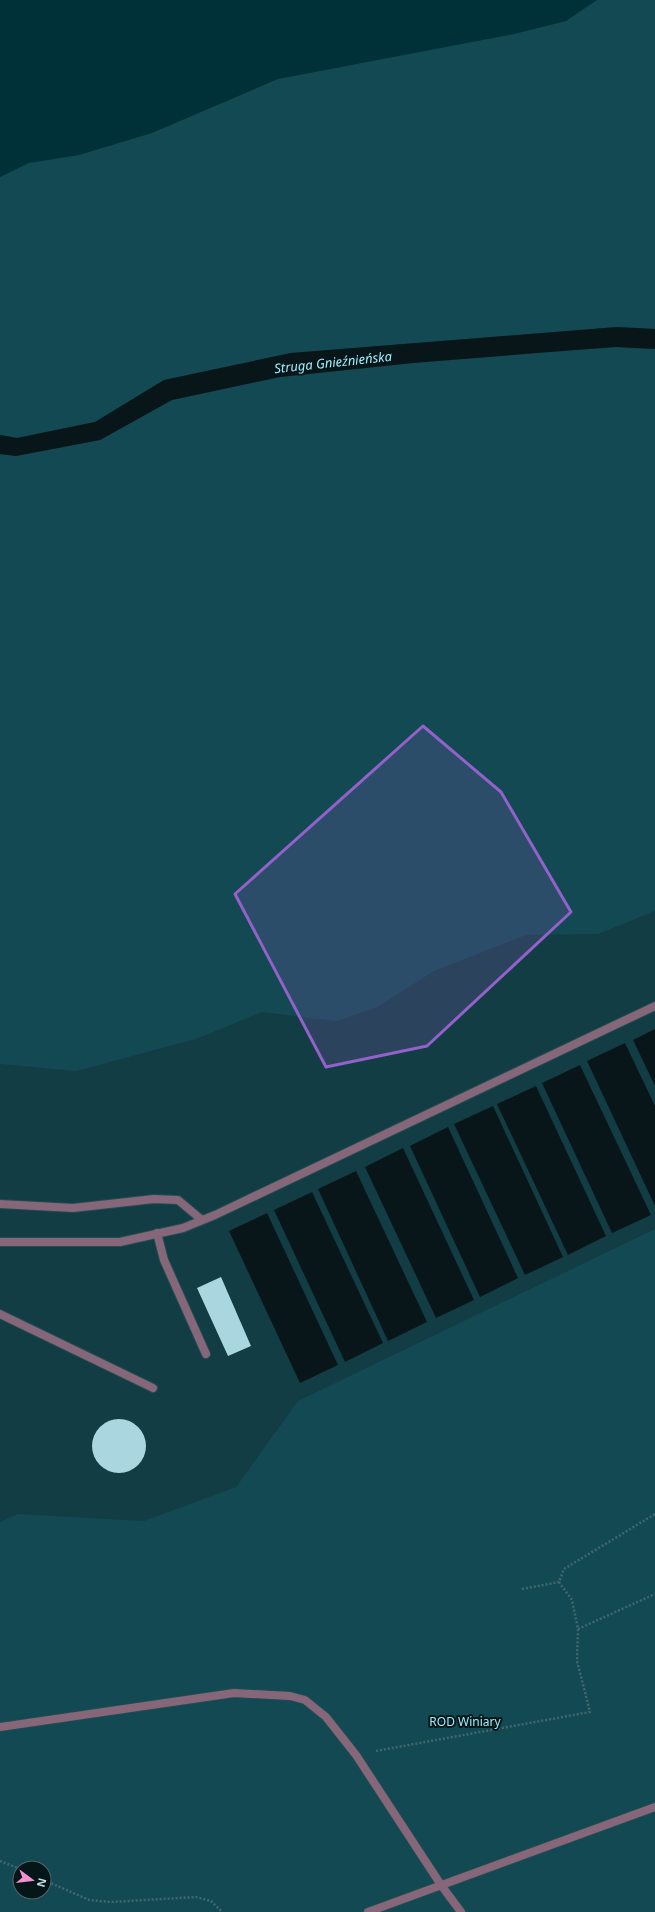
<svg xmlns="http://www.w3.org/2000/svg" width="655" height="1912" font-family="'Noto Sans',sans-serif">
<style>
.built{fill:#133d44}
.green{fill:#124952;fill-rule:evenodd}
.water{fill:#081619}
.building{fill:#a9d6df}
.lines{fill:none;stroke-linecap:round;stroke-linejoin:round}
.lane-casing{stroke:#214d53;stroke-width:10}
.path{stroke:#40686e;stroke-width:2.5;stroke-dasharray:2 2;stroke-linecap:butt}
.lane{stroke:#856779;stroke-width:8}
.marked{fill:#9261ca;fill-opacity:0.2;stroke:#9261ca;stroke-width:3;stroke-linejoin:round}
.labels{text-anchor:middle;dominant-baseline:central;stroke-width:4;stroke-linejoin:round;paint-order:stroke}
.park-label{font-size:12px;fill:#a0ecfb;stroke:#051619}
.water-label{font-size:13px;font-style:italic;fill:#a0edfc;stroke:#051619}
</style>
<rect width="100%" height="100%" fill="#013138"/>
<polygon class="built" points="655,235 655,1420 0,1642 0,250"/>
<g class="green">
<polygon points="597,0 655,0 655,329 617,327 291,353 164,380 95,422 17,438 0,435 0,177 29,163 79,155 152,133 278,79 514,34 566,21"/>
<polygon points="616,347 655,349 655,911 598,934 526,935 434,971 377,1007 337,1021 262,1012 196,1039 76,1071 0,1064 0,454 16,456 100,440 172,400 280,377 413,363"/>
<path d="M 655,1229 L 655,1912 L 0,1912 L 0,1522 L 18,1514 L 144,1521 L 236,1487 L 298,1401 ZM 20,1868 L 44,1868 L 44,1892 L 20,1892 Z"/>
</g>
<g class="water">
<polygon points="617,327 655,329 655,349 616,347 562,351 413,363 280,377 172,400 100,440 16,456 0,454 0,435 17,438 95,422 164,380 291,353"/>
<polygon points="655,1029 655,1086 633,1040"/>
<polygon points="625,1043 655,1106 655,1206 587,1061"/>
<polygon points="580,1065 651,1215 612,1233 542,1083"/>
<polygon points="536,1086 606,1236 568,1255 497,1104"/>
<polygon points="493,1106 563,1257 525,1275 454,1124"/>
<polygon points="448,1127 518,1278 480,1297 410,1146"/>
<polygon points="403,1148 474,1300 436,1318 365,1167"/>
<polygon points="356,1171 427,1322 388,1341 318,1189"/>
<polygon points="312,1192 383,1343 345,1362 274,1210"/>
<polygon points="267,1213 338,1365 300,1383 229,1231"/>
</g>
<g class="building">
<polygon points="221,1277 251,1346 228,1356 197,1288"/>
<circle cx="119" cy="1446" r="27"/>
</g>
<g class="lines">
<g class="lane-casing">
<g id="lane">
<polyline points="0,1204 73,1208 154,1199 178,1200 202,1220"/>
<polyline points="157,1233 164,1260 206,1354"/>
<polyline points="0,1242 120,1242 183,1228 215,1215 655,1006"/>
<polyline points="0,1314 153,1388"/>
<polyline points="0,1727 234,1693 290,1696 305,1700 326,1717 356,1755 441,1885 461,1912"/>
<polyline points="368,1912 655,1807"/>
</g>
</g>
<g class="path">
<polyline points="522,1589 559,1582"/>
<polyline points="578,1629 655,1594"/>
<polyline points="376,1751 590,1712 577,1661 578,1629 572,1600 559,1582 564,1569 655,1514"/>
<polyline points="0,1861 20,1869"/>
<polyline points="44,1880 89,1900 111,1902 196,1897 211,1901 222,1912"/>
</g>
<use href="#lane" class="lane"/>
</g>
<path class="marked" d="M 423,726 L 501,792 L 571,912 L 427,1046 L 326,1067 L 235,894 Z"/>
<g class="labels">
<g class="park-label">
<text x="465" y="1721">ROD Winiary</text>
</g>
<g class="water-label">
<text transform="translate(333 362) rotate(-6)">Struga Gnieźnieńska</text>
</g>
</g>
<g transform="translate(32 1880) rotate(105)"><circle r="19" fill="#051619" stroke="#536669"/>
<path d="M0-3L7 15L0 10L-7 15Z" fill="#f690d0"/>
<text y="-6" font-size="11" font-weight="bold" text-anchor="middle" fill="#c7dee2">N</text>
</g>
</svg>
